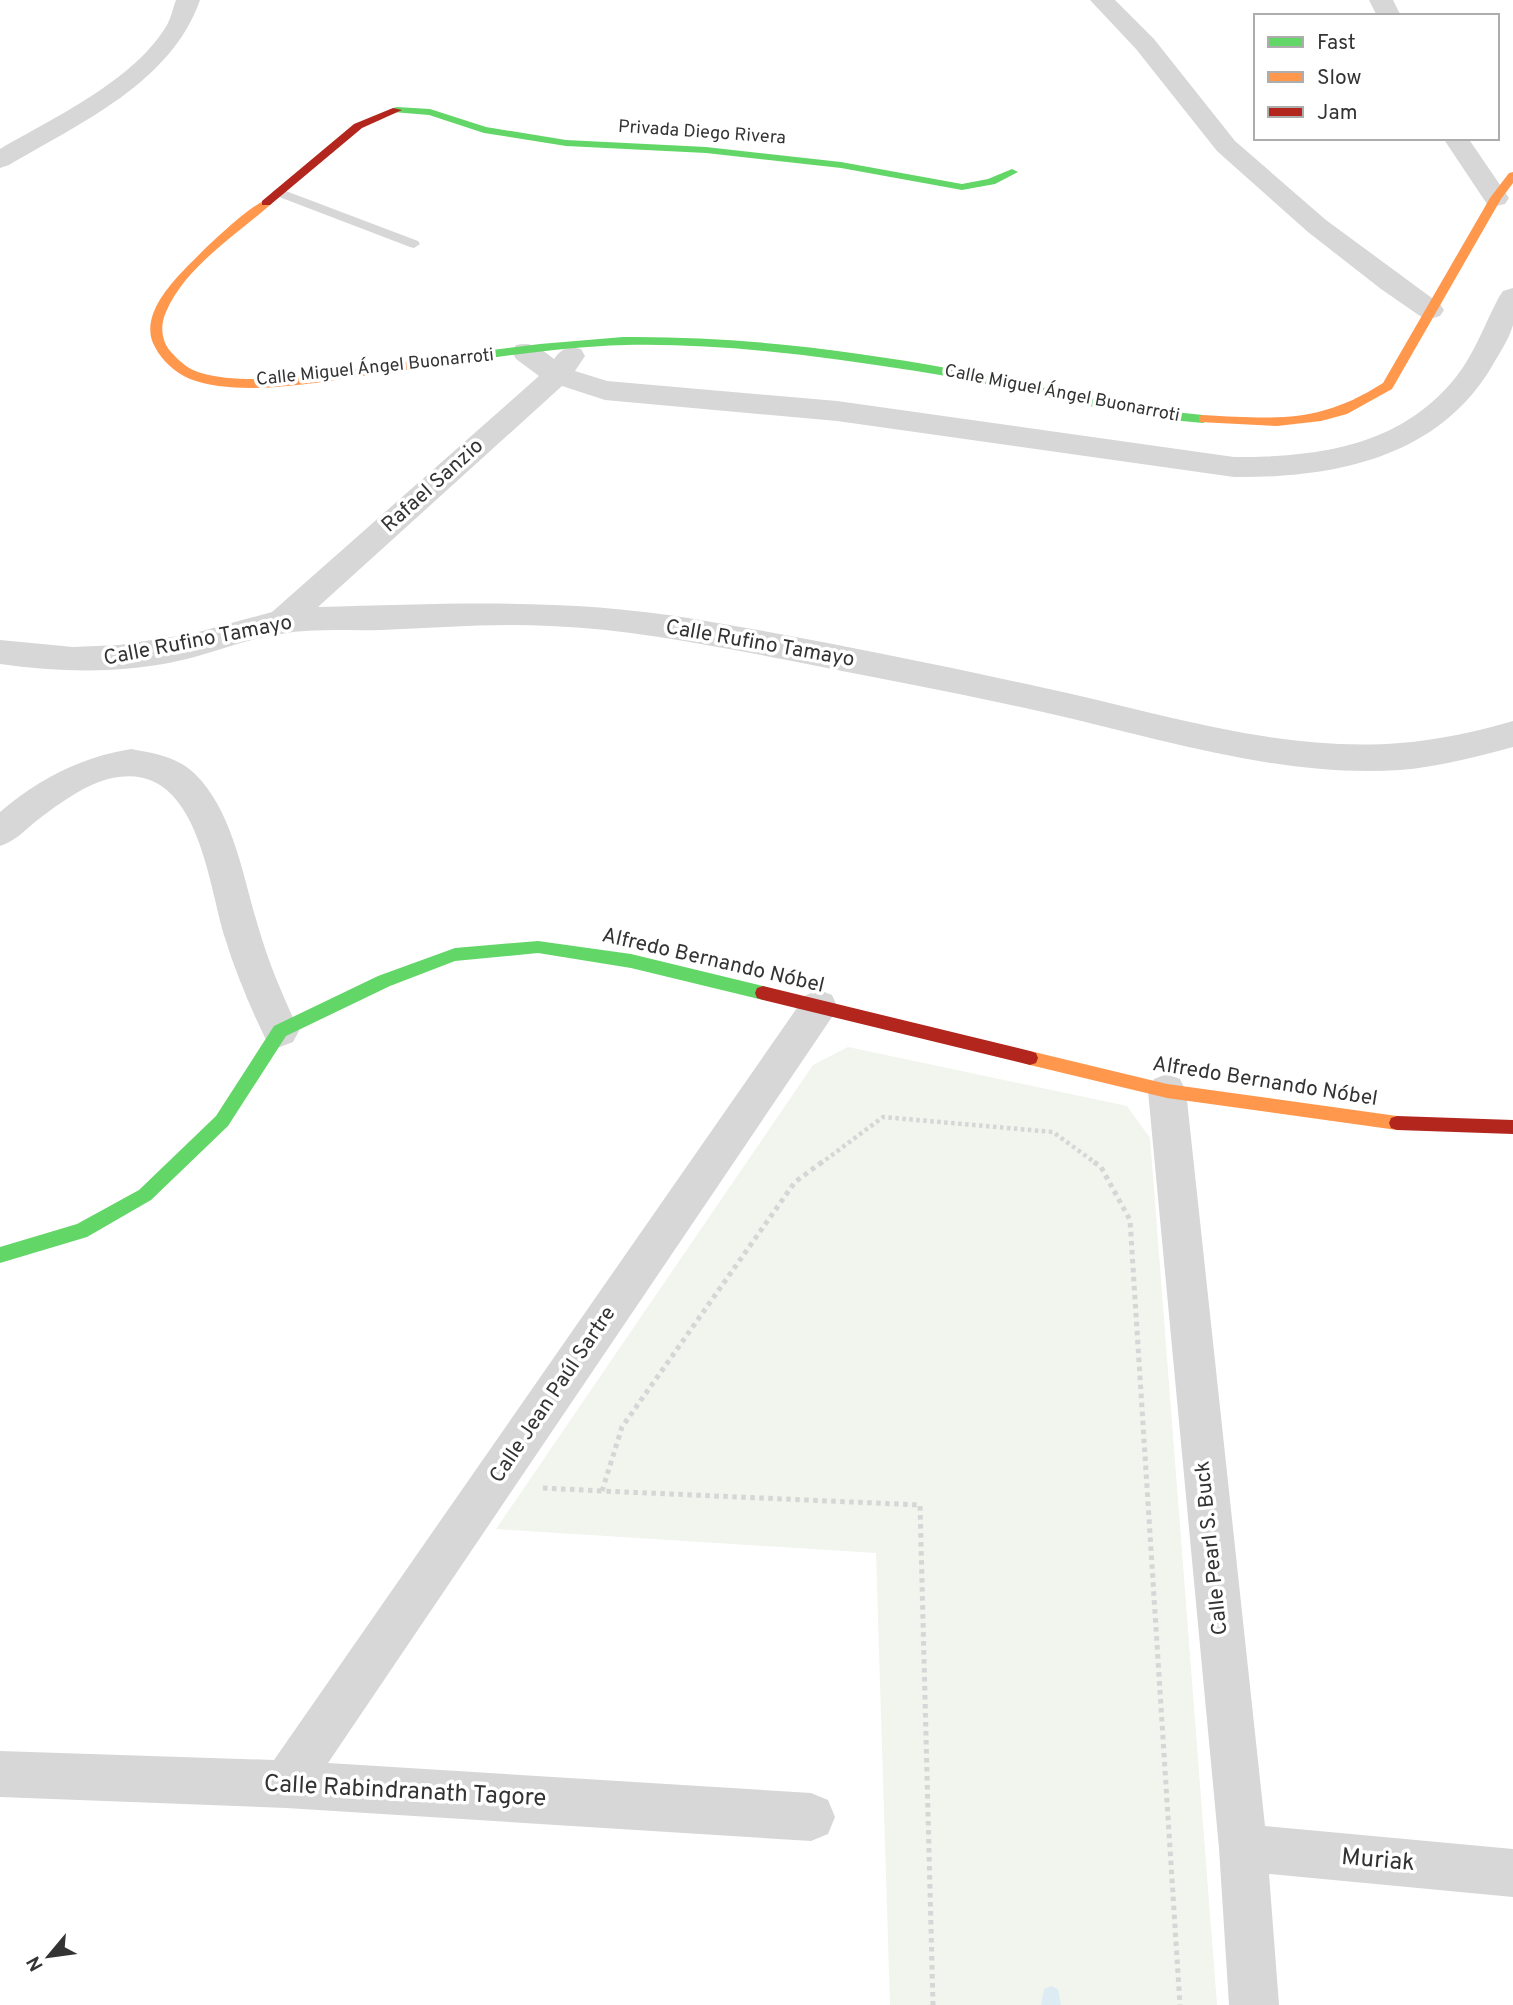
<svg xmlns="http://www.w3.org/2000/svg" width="1513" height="2005" font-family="Overpass,sans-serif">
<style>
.green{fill:#f1f5ed}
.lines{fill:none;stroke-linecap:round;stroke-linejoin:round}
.stream{fill:#ddebf3;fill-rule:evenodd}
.path-far1{stroke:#d6d6d6;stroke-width:4.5;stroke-dasharray:3.5 3.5;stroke-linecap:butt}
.path{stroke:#d6d6d6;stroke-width:5;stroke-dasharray:4.5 4.5;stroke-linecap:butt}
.lane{fill:#d7d7d7;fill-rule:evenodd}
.street{fill:#d7d7d7;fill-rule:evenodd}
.fast{fill:#63d668;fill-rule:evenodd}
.slow{fill:#ff974d;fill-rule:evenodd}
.jam{fill:#b3261e;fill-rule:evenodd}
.labels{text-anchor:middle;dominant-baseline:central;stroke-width:7;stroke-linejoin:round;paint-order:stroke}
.far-street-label{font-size:18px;fill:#333;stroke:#fff}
.street-label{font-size:21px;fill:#333;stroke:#fff}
.near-street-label{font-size:24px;fill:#333;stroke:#fff}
</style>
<rect width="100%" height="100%" fill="#fff"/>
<polygon class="green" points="848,1047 1127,1106 1150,1138 1217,2005 890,2005 876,1553 496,1529 813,1065"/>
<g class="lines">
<polygon class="stream" points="1051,1986 1058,1989 1061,2005 1041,2005 1044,1989"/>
<polyline class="path-far1" points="820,1164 883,1117 1053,1132 1097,1164"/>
<g class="path">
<polyline points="822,1162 795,1182 622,1427 602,1491 920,1505 933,2005"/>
<polyline points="1094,1162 1101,1167 1130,1220 1180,2005"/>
<polyline points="543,1488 602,1491"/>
</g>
<polygon class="lane" points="278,188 418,241 420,244 414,248 410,247 274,195 272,192"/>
<g class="street">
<path d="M 176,0 L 200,0 C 171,83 80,123 9,165 L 0,168 L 0,149 C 53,118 135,80 167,25 C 171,18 173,8 176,0 Z"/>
<polygon points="1090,0 1115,0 1154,39 1235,141 1326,220 1440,304 1444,310 1440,316 1430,319 1420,316 1381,289 1308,232 1217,151 1136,49"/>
<polygon points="1369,0 1393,0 1401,16 1377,16"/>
<polygon points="1443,138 1468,138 1509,198 1505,204 1496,206 1487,204"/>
<path d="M 1513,288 C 1513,300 1513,315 1513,325 C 1509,340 1498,355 1491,368 C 1436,459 1332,478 1234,477 L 837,421 L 605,400 L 562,386 L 318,607 C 448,604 564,597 694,619 C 810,638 926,662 1040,687 C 1157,712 1279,753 1400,743 C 1439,740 1475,732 1513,721 L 1513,747 C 1475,757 1439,767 1400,770 C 1280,778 1159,738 1043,712 C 958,693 872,677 787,660 C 708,645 630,629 550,626 C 494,623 437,628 381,630 C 347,631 314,628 281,634 C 250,638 221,650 191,658 C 128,674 64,673 0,664 L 0,640 L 73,647 L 119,645 L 191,634 L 272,612 L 539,376 L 516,359 L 512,352 L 516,345 C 533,341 541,349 554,359 C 562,348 568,346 581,349 L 585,356 L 575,371 L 607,381 L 837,401 L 1234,457 C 1318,457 1400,447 1456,377 C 1475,353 1485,323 1499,297 L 1503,291 Z"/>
<path d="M 131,749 C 154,753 178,757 195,774 C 235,813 244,884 261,936 C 271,969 285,1000 299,1031 L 293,1042 L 280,1047 L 267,1042 C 251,1009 236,974 225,938 C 207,879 197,756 108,779 C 82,786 56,806 35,822 C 23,832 15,841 0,846 L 0,812 C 39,779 81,757 131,749 Z"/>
<polygon points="819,990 832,995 837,1006 832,1017 328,1763 811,1793 828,1800 835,1817 828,1834 811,1841 286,1808 0,1797 0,1751 274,1760 806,995"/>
<polygon points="1167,1074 1180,1079 1186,1091 1265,1826 1513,1849 1513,1897 1269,1874 1279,2005 1229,2005 1219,1848 1148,1091 1154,1079"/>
</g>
<g class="fast">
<polygon points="397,107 430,109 486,127 566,140 706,147 841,162 962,184 988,179 1012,169 1018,172 995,184 962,190 841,168 706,153 566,146 484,133 429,115 393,112 393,108"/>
<path d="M 623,337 C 733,336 844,349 952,369 C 1036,384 1117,408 1203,415 L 1209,419 L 1203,423 C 1105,415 1012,386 916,371 C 820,356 722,343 625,345 C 559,347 494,358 429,366 L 423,362 L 429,358 L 540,344 Z"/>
<polygon points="538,941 631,954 763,986 769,988 771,993 769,998 763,1000 631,968 538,953 455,961 390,986 286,1036 228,1126 151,1200 87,1237 0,1263 0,1247 77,1224 139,1190 216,1116 274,1026 378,976 455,948"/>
</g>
<g class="slow">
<path d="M 1513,172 L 1513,183 L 1501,199 L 1392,389 L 1347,414 L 1321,421 L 1277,426 L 1199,422 L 1199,416 L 1203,415 C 1276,419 1319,424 1383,383 L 1490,198 L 1509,173 Z"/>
<path d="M 266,200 L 272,203 L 270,205 C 235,236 185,267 166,312 C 160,325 161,341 171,352 C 179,361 189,370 201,373 C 258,390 368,367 429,358 L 433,359 L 433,365 C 413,370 391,372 370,375 C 318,382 241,398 190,379 C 176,373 162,361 155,347 C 140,321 164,291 182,272 C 196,257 248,206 266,200 Z"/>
<polygon points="1030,1051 1167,1084 1397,1116 1403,1118 1405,1123 1403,1128 1397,1130 1167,1098 1030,1065 1024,1063 1022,1058 1024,1053"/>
</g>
<g class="jam">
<polygon points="393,108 402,110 362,128 270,205 262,205 262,201 354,124"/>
<polygon points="763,986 1030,1051 1036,1053 1038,1058 1036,1063 1030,1065 763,1000 757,998 755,993 757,988"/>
<polygon points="1397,1116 1513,1120 1513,1134 1397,1130 1391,1128 1389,1123 1391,1118"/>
</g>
</g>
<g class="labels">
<g class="far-street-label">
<text transform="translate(702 133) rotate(4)">Privada Diego Rivera</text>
<text transform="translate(375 368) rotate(-6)">Calle Miguel Ángel Buonarroti</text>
<text transform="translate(1062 394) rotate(11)">Calle Miguel Ángel Buonarroti</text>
</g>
<g class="street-label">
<text transform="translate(433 486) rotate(-42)">Rafael Sanzio</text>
<text transform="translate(198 641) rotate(-11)">Calle Rufino Tamayo</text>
<text transform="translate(760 644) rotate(10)">Calle Rufino Tamayo</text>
<text transform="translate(713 961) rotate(13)">Alfredo Bernando Nóbel</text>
<text transform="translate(1265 1082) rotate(9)">Alfredo Bernando Nóbel</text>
<text transform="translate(553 1395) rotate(-56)">Calle Jean Paúl Sartre</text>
<text transform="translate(1212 1548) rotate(-96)">Calle Pearl S. Buck</text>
</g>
<g class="near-street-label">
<text transform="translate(405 1792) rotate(3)">Calle Rabindranath Tagore</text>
<text transform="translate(1378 1861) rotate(5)">Muriak</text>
</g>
</g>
<rect x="1254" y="14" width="245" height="126" fill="#ffffff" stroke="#adadad" stroke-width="2"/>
<rect x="1268" y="37" width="35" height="10" fill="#63d668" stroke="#adadad" stroke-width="2"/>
<text x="1317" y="49" font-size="21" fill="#333333">Fast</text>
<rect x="1268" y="72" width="35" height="10" fill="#ff974d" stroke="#adadad" stroke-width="2"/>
<text x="1317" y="84" font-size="21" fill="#333333">Slow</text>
<rect x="1268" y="107" width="35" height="10" fill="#b3261e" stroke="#adadad" stroke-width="2"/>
<text x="1317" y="119" font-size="21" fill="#333333">Jam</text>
<g transform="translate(49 1956) rotate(241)" stroke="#ffffff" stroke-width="5" paint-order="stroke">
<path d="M0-5L12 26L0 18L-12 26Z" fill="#333333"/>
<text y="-10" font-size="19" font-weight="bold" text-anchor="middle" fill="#333333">N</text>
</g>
</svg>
